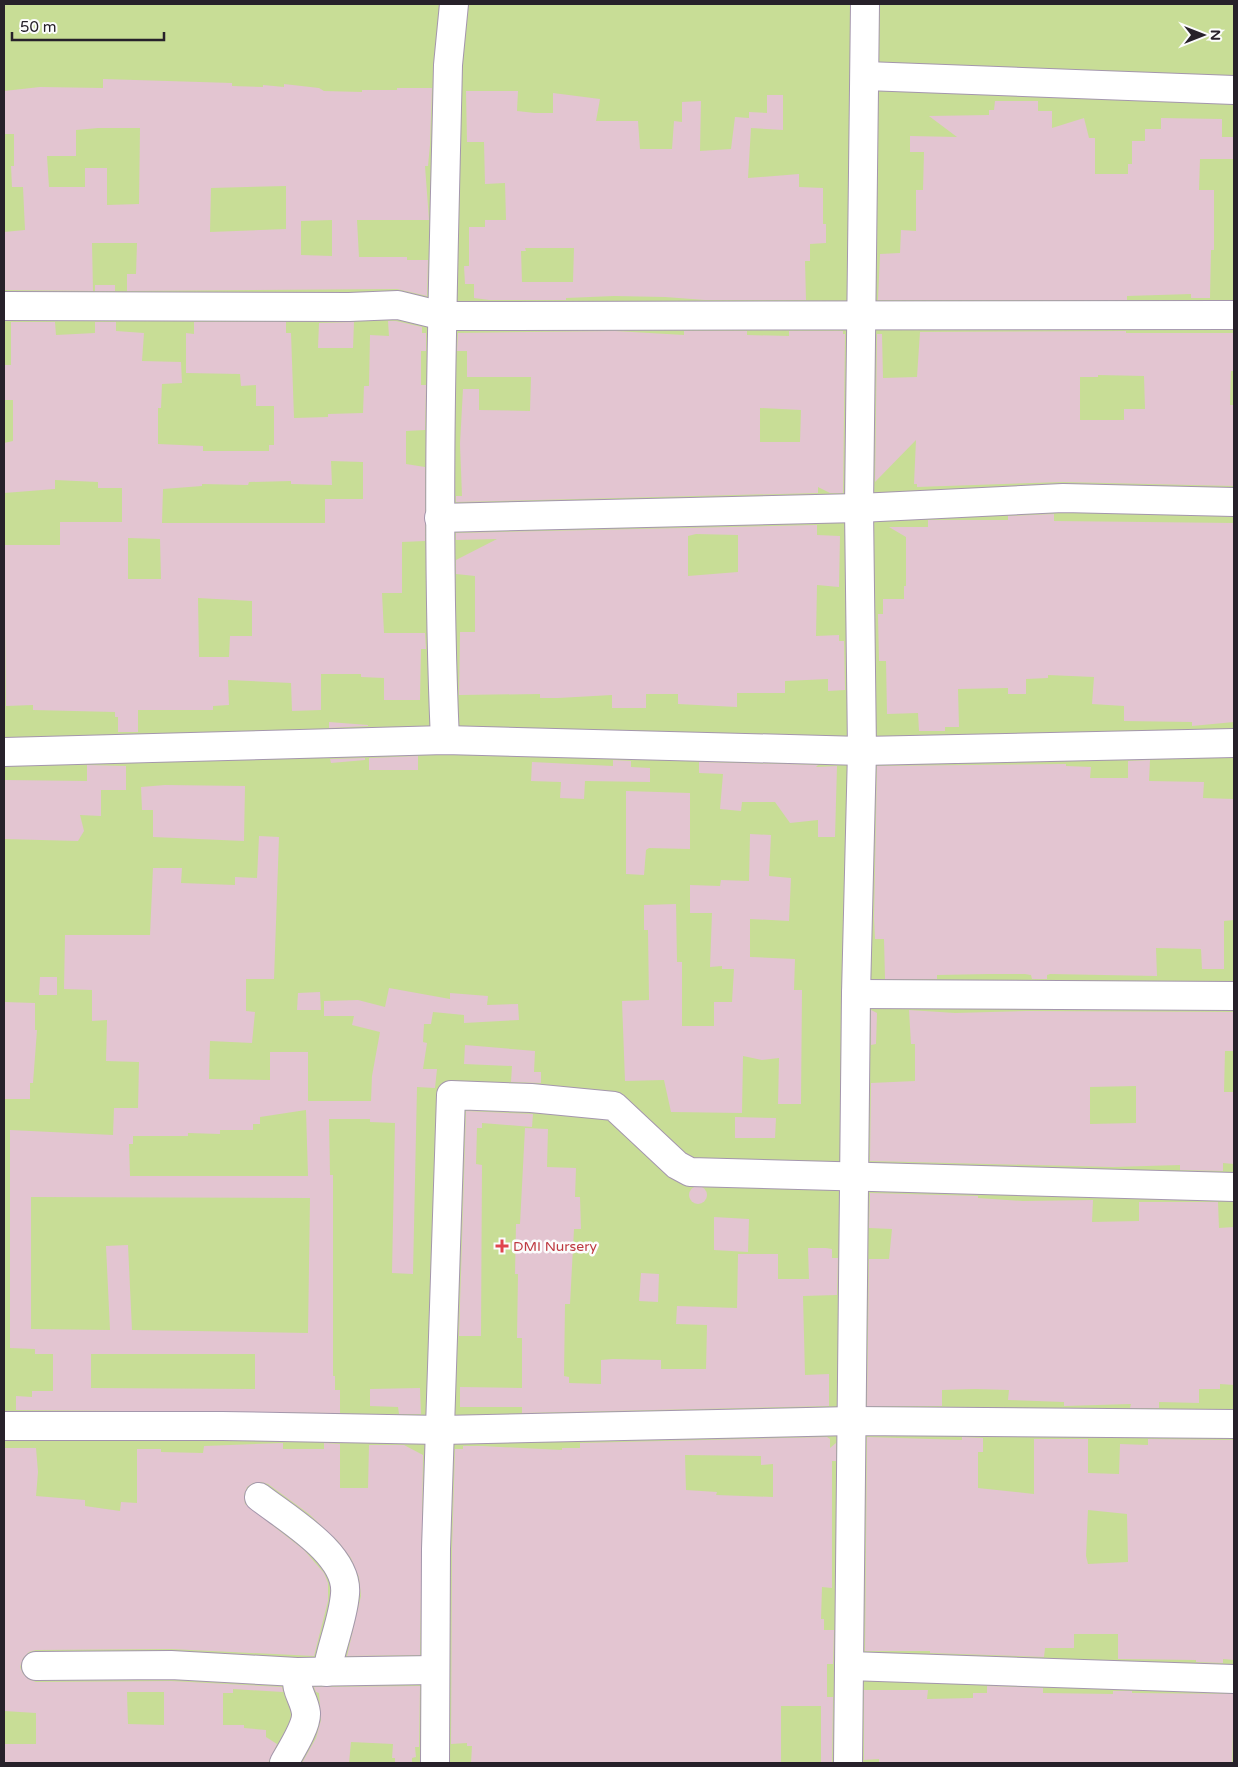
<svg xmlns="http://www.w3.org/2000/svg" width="1238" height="1767" font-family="'Varela Round',sans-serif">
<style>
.green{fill:#c8dd96}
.building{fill:#e3c5d1;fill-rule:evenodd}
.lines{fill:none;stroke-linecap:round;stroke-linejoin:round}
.minor-casing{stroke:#a496ad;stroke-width:30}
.minor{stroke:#fff;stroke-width:28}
.health-dot{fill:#e0444e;stroke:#fcfcfc;stroke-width:2}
.labels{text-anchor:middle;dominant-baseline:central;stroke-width:5;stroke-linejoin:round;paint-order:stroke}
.health-label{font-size:14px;fill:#be3a42;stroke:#fcfcfc;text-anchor:start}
</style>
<rect width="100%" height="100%" fill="#f6e9fd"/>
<rect class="green" x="4" y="4" width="1230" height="1759"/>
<g class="building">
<path d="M 103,79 L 232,83 L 232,86 L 263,87 L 263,85 L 284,87 L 284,84 L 319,88 L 324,91 L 362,92 L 362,90 L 397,90 L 397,88 L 432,88 L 430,145 L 428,166 L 425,166 L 429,220 L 357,220 L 359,257 L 407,257 L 407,260 L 428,260 L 427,296 L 397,289 L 127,291 L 127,274 L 136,274 L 137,243 L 92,243 L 93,291 L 4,290 L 4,232 L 25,230 L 23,187 L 12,187 L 11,166 L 14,166 L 14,134 L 4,134 L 4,91 L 40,87 L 103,88 ZM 98,128 L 140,128 L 139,204 L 107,205 L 107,168 L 85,168 L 85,187 L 49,187 L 47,156 L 76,156 L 76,130 ZM 286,186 L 286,229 L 210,232 L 211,188 ZM 332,220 L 332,256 L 301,255 L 301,221 Z"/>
<path d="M 466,91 L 518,91 L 517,111 L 535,113 L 553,113 L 553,93 L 600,99 L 596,121 L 638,121 L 640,149 L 672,149 L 674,121 L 682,122 L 682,102 L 701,101 L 700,151 L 731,149 L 735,117 L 749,118 L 749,112 L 767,113 L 767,95 L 783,95 L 783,130 L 751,128 L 748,178 L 799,174 L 799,187 L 823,188 L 823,224 L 826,224 L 826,243 L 810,244 L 810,261 L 805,261 L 806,300 L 705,300 L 665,297 L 614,296 L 566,298 L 566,300 L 489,300 L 474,298 L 474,284 L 465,284 L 464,266 L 469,266 L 469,227 L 485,227 L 485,220 L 506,220 L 505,183 L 485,184 L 484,142 L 467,142 ZM 525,248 L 574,248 L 573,282 L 522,282 L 521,251 L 526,251 Z"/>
<polygon points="995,101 1038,101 1038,111 1052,111 1052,128 1084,118 1089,138 1095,138 1095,174 1128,174 1128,164 1132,164 1132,141 1145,141 1145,129 1161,129 1161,118 1222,119 1222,137 1234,137 1234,159 1200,159 1199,190 1214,190 1214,250 1211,250 1210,298 1191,298 1191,294 1127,296 1127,300 878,300 880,254 900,253 901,230 916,231 916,190 923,190 924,152 910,152 910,136 957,137 929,116 989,115 989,110 994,110"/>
<rect x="95" y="285" width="20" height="6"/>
<path d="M 388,321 L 396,321 L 422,327 L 422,333 L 426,333 L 426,351 L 421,351 L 421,385 L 426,385 L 425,430 L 406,431 L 406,464 L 425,467 L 425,541 L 402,542 L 402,593 L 382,593 L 384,633 L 425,633 L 426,649 L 421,649 L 420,700 L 384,700 L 384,678 L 361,677 L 361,674 L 321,674 L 321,710 L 292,711 L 291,683 L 228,680 L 229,705 L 213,706 L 213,710 L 138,710 L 138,732 L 118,732 L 118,717 L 115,717 L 115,712 L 33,710 L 33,705 L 6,706 L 4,545 L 60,545 L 60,522 L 122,522 L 122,488 L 98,488 L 98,482 L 55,480 L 55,489 L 4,493 L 4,443 L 13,441 L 13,400 L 4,400 L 4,365 L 11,365 L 11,322 L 55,322 L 56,335 L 95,333 L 95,322 L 116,322 L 116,331 L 144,333 L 142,361 L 181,362 L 182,383 L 162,384 L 161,408 L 158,408 L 158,444 L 203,446 L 203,451 L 269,451 L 269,445 L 274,445 L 274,406 L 256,406 L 256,385 L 241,386 L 240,374 L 186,373 L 186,333 L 194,334 L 194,322 L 286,322 L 286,333 L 291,333 L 294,418 L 328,417 L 328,414 L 363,413 L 364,386 L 369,386 L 370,335 L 389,336 ZM 331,461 L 363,462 L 363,499 L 325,499 L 325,523 L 162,523 L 163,489 L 202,486 L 202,484 L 248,485 L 249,482 L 291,481 L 291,484 L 332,485 ZM 128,538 L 160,539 L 161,579 L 128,579 ZM 198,598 L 252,601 L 252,636 L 230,636 L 229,657 L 199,657 Z"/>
<polygon points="354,322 353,348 318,348 319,323"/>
<path d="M 615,331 L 684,335 L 684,331 L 747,331 L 747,335 L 789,336 L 789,331 L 843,331 L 843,334 L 845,334 L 843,493 L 830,493 L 818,487 L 818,493 L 456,502 L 456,496 L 462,496 L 460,444 L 463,389 L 479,389 L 479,410 L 530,411 L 531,377 L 467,377 L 467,351 L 457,351 L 458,333 ZM 760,408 L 801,410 L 800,442 L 760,442 Z"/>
<path d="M 1126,331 L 1126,333 L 1234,333 L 1234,371 L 1231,371 L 1230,405 L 1234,405 L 1234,486 L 1063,482 L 917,487 L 917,484 L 914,484 L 916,440 L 875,482 L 877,334 L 882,334 L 883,378 L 917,377 L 920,332 ZM 1098,375 L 1144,376 L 1145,409 L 1124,409 L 1124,420 L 1080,420 L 1080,377 L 1098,377 Z"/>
<polygon points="1054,514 1054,521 1234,523 1234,722 1192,726 1192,722 1124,721 1124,706 1092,704 1094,677 1048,675 1048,678 1026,679 1026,694 1008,694 1008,688 958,689 959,727 945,727 945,731 919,731 918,713 887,714 886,661 879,661 878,614 883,614 883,599 904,599 904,586 906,586 906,537 889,527 928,527 928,520 1008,520 1008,516"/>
<path d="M 817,525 L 817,535 L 840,536 L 839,587 L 817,585 L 816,636 L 839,635 L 839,641 L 844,641 L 845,690 L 828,691 L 828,679 L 785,681 L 785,693 L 737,693 L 737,707 L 678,704 L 678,694 L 646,694 L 646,708 L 612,708 L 612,695 L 558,698 L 540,698 L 540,694 L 459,695 L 460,632 L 475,632 L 475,576 L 456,574 L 456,560 L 497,539 L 456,540 L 456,533 ZM 696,534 L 738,535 L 738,572 L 688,576 L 688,536 Z"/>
<polygon points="329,722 368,725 368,726 329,728"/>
<polygon points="418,756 418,770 369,770 369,758"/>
<polygon points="365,758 365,760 331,763 330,759"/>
<polygon points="613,760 631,761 631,767 650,768 650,782 585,781 584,799 560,798 561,782 531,781 532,762 613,766"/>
<polygon points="1150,760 1149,781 1204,782 1203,798 1234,799 1234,920 1224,921 1224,969 1202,969 1201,949 1156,948 1157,976 1050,974 1047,975 1047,979 1032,979 1031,975 1025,974 989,974 937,975 937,979 885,979 884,939 875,939 874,918 877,766 1066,764 1066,766 1091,767 1090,778 1128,778 1128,761"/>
<polygon points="699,762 818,765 816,767 837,766 835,837 818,837 818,820 790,823 775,802 742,802 741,811 720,809 723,774 699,773"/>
<polygon points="87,765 126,766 126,790 101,790 101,816 80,815 84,831 78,841 4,839 4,780 87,781"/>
<polygon points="165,785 245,786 244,841 153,837 153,810 142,810 141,787"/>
<polygon points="626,791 690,793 690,849 649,848 646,850 644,875 626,874"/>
<polygon points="750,834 771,835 769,876 791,878 789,921 750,919 750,957 795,959 794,990 802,990 801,1104 778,1104 779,1058 762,1060 743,1056 742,1113 671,1112 664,1080 625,1081 622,1001 649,1000 648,930 644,930 644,905 676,904 677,962 682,962 682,1026 714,1026 714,1002 732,1002 734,969 722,969 722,966 710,967 712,913 690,913 690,885 720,886 721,880 749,881"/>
<path d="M 259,836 L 279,837 L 274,979 L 246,979 L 246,1011 L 255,1012 L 252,1043 L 210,1041 L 209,1079 L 270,1080 L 270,1052 L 308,1052 L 308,1101 L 371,1101 L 372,1076 L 380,1032 L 352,1025 L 354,1016 L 324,1016 L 324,1001 L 358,1000 L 385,1007 L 389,988 L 450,999 L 450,993 L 488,996 L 487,1005 L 518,1004 L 519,1020 L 464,1023 L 464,1015 L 433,1012 L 431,1024 L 424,1024 L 423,1042 L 427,1043 L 423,1069 L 437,1069 L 435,1088 L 417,1087 L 413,1274 L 392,1273 L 395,1123 L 370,1122 L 370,1119 L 329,1119 L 330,1175 L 333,1175 L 333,1376 L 335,1376 L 335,1390 L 340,1390 L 340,1413 L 16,1410 L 16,1396 L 32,1397 L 32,1391 L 53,1391 L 53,1354 L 35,1354 L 35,1349 L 10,1348 L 10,1130 L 113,1135 L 114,1108 L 138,1108 L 139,1062 L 106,1061 L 107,1020 L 92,1021 L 92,990 L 64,989 L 65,935 L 150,935 L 153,868 L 182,868 L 181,883 L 235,885 L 235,877 L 257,878 ZM 306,1110 L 308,1176 L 130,1176 L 129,1144 L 133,1144 L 133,1136 L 188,1136 L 188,1133 L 220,1134 L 220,1130 L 253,1130 L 253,1124 L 260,1124 L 260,1117 ZM 31,1197 L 310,1198 L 308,1333 L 132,1330 L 128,1245 L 106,1246 L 110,1330 L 31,1329 ZM 91,1354 L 255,1354 L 255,1389 L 91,1388 Z"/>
<polygon points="40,977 57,977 57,995 39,995"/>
<polygon points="320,992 321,1010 297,1010 298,993"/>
<polygon points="4,1002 35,1003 35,1030 37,1030 33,1083 30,1083 30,1099 4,1099"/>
<polygon points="871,1010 877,1013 876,1044 871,1045"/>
<path d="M 909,1010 L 955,1013 L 1027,1011 L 1234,1012 L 1234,1051 L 1225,1051 L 1224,1092 L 1234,1092 L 1234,1164 L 1223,1163 L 1223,1171 L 1180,1170 L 1180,1165 L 1113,1167 L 870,1161 L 871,1083 L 915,1081 L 915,1044 L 911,1044 ZM 1136,1086 L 1136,1123 L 1090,1124 L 1090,1087 Z"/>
<polygon points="465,1045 535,1051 534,1072 541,1072 541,1083 511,1082 512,1066 464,1064"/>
<polygon points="466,1111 533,1114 532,1127 482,1123 482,1128 477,1128 476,1164 482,1165 481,1336 459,1336"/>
<polygon points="735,1117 776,1118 775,1138 735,1138"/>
<polygon points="525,1128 548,1129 547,1167 576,1168 575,1197 580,1197 581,1229 574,1229 570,1304 565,1304 564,1376 569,1377 569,1383 601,1384 601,1360 613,1359 661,1360 661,1369 706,1369 707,1325 676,1324 677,1306 737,1308 738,1254 778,1254 778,1279 809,1279 808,1248 826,1248 832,1249 832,1258 838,1258 837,1295 803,1296 805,1375 829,1374 829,1406 522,1413 522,1407 460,1407 460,1387 522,1388 522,1338 517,1338 518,1274 515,1274 516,1224 520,1224"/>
<circle cx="698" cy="1195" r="9"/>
<polygon points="870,1193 978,1196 978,1198 1023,1201 1093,1200 1092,1222 1139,1221 1139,1202 1218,1202 1219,1228 1234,1227 1234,1385 1220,1384 1220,1389 1199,1389 1199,1403 1159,1402 1159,1408 1130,1408 1131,1404 1064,1406 1064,1402 1008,1400 1009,1390 975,1389 942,1390 942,1406 867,1406 869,1259 889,1259 892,1229 869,1228"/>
<polygon points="714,1217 749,1219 748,1252 714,1250"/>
<polygon points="641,1273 659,1274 658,1302 639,1301"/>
<polygon points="420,1388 421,1414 399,1414 398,1407 370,1406 370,1389"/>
<path d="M 827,1437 L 830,1439 L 830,1448 L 836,1443 L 836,1461 L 832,1461 L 832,1588 L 822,1587 L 821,1619 L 824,1619 L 824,1630 L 834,1630 L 833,1664 L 827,1664 L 827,1697 L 833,1697 L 832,1763 L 821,1763 L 821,1706 L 781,1706 L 781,1763 L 471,1763 L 472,1746 L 467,1746 L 467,1743 L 451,1744 L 452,1549 L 455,1449 L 463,1449 L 463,1446 L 482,1446 L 562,1450 L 562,1448 L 580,1448 L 580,1443 ZM 685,1455 L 761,1456 L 761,1465 L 773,1464 L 773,1497 L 716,1495 L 717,1492 L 686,1490 Z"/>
<path d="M 867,1437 L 962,1440 L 962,1437 L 983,1438 L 983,1452 L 978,1452 L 978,1488 L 1034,1494 L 1034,1439 L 1088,1439 L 1088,1473 L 1119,1474 L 1120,1444 L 1148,1445 L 1148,1439 L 1234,1440 L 1234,1660 L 1223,1659 L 1223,1663 L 1196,1662 L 1196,1660 L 1118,1659 L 1118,1634 L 1074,1634 L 1074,1648 L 1045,1648 L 1044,1657 L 930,1653 L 930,1651 L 865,1651 ZM 1088,1510 L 1127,1514 L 1128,1562 L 1088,1564 L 1086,1556 Z"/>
<path d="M 283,1443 L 283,1449 L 324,1449 L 324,1443 L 340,1444 L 340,1488 L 368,1488 L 369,1445 L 404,1445 L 423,1455 L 420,1655 L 347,1656 L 361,1596 L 359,1577 L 351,1558 L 338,1541 L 309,1514 L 268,1484 L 261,1482 L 253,1483 L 247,1487 L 244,1495 L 245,1504 L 304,1550 L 324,1573 L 328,1583 L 328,1601 L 314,1656 L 171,1649 L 36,1650 L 29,1652 L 23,1658 L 20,1667 L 23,1674 L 28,1679 L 36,1682 L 171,1681 L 282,1687 L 283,1692 L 233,1689 L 233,1693 L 223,1693 L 223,1725 L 244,1725 L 244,1728 L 266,1730 L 266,1737 L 277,1744 L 268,1763 L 4,1763 L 4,1744 L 36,1744 L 36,1713 L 4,1711 L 4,1448 L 36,1448 L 38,1472 L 36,1496 L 85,1500 L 85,1506 L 120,1511 L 121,1502 L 137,1503 L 137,1449 L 161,1449 L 161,1452 L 203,1453 L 204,1446 ZM 127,1692 L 164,1692 L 164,1725 L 128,1724 Z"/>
<polygon points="420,1686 419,1747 415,1747 416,1757 412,1758 412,1763 395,1763 395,1758 392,1758 393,1744 351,1742 349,1763 302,1763 316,1738 321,1720 319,1693 316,1692 314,1687"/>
<polygon points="987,1686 1043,1688 1043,1693 1113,1694 1113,1691 1132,1691 1132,1693 1234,1694 1232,1763 879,1763 879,1759 864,1760 864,1690 928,1690 927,1699 973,1698 973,1693 987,1693"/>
</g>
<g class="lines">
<g class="minor-casing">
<g id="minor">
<polyline points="866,76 1234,90"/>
<polyline points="4,306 349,307 398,305 443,316 1234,315"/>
<polyline points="439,518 859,508 1063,498 1234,502"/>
<path d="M 445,740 C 435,515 443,290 448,65 L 454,4"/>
<polyline points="4,752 445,740 862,751 1234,743"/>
<polyline points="856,994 1234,996"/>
<polyline points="4,1426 222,1426 441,1430 852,1421 1234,1424"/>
<path d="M 259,1497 C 287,1519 349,1554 345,1594 C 343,1620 331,1646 327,1672"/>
<polyline points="36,1666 171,1665 297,1672 435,1670"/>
<polyline points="849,1666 1234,1679"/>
<path d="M 284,1763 C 290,1752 307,1726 306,1713 C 304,1697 295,1693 297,1672"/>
<polyline points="435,1763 436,1549 451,1095 531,1098 614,1106 677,1165 690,1172 1234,1187"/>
<polyline points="848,1763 856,994 862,751 859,508 865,4"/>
</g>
</g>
<use href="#minor" class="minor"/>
</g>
<path class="health-dot" d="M499.5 1238.5h5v5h5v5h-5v5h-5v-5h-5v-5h5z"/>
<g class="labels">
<g class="health-label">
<text x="513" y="1246">DMI Nursery</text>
</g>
</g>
<rect width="1238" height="1767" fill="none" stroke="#27212a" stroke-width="10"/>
<g transform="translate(1203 35) rotate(90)" stroke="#fcfcfc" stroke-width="4" paint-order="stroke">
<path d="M0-4L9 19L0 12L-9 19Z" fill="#27212a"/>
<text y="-8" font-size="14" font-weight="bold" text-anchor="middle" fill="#27212a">N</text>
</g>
<path d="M12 32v8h152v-8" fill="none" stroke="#27212a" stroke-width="2.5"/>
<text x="20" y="32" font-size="15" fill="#27212a" stroke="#fcfcfc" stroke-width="4" paint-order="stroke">50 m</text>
</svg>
